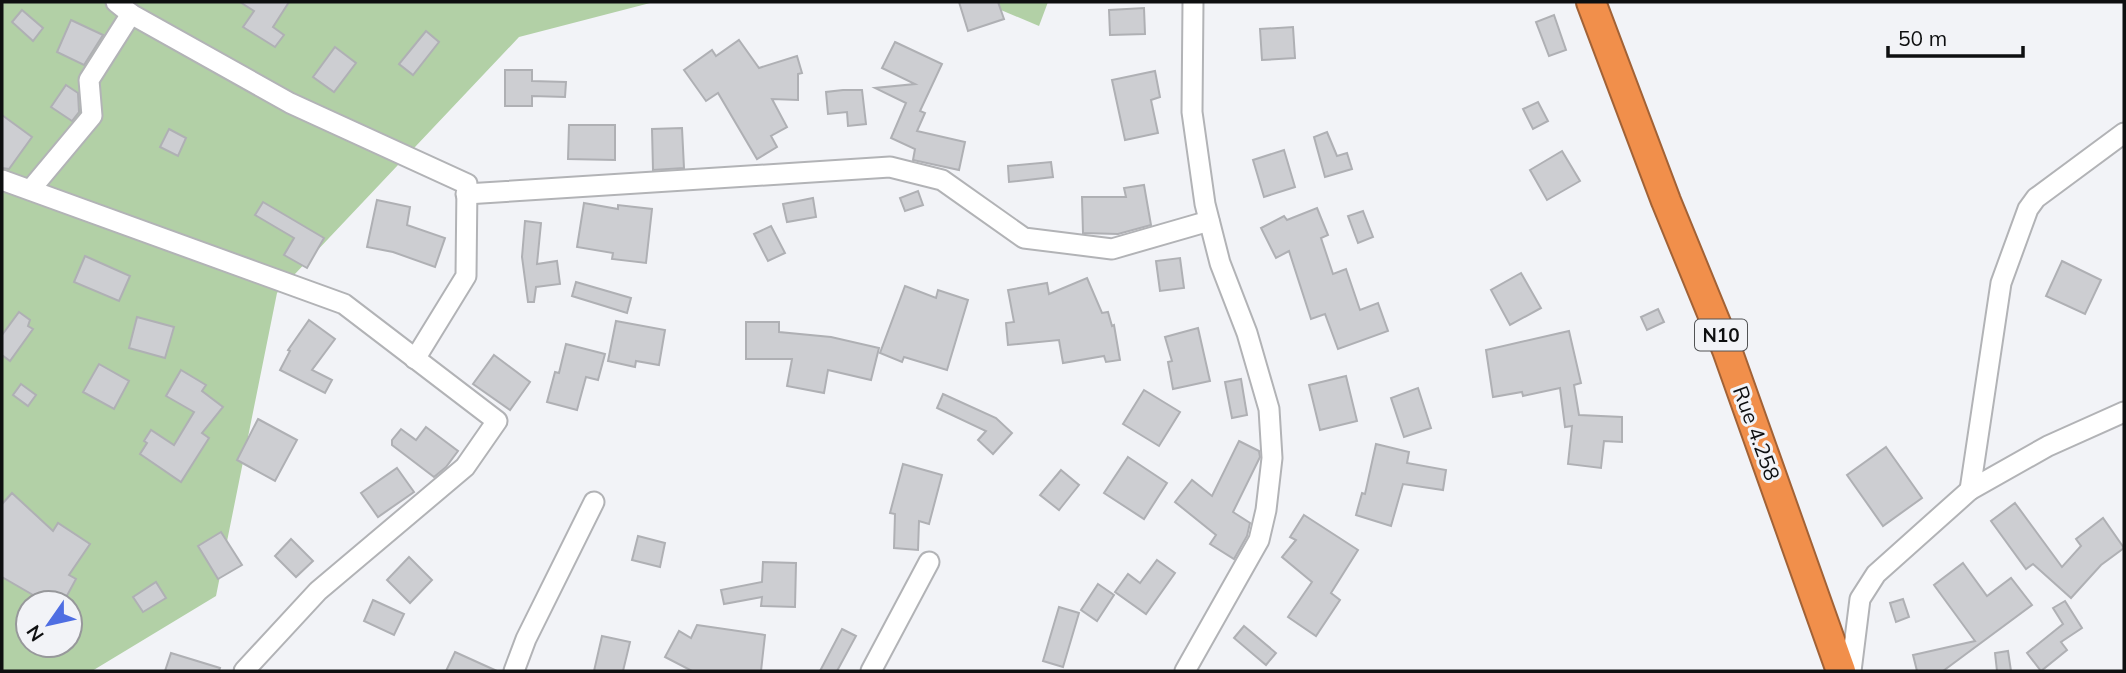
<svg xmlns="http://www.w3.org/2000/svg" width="2126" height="673" font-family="Mulish,sans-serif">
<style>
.green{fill:#b2d0a6;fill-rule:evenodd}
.building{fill:#cdced2;stroke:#afb0b4;stroke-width:2}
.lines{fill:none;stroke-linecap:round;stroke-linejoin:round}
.minor-casing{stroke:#b2b3b6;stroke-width:23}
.highway-casing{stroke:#a26236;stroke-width:32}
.minor{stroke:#fff;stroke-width:19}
.highway{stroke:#f18f4b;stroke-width:28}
.labels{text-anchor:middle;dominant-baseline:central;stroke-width:6;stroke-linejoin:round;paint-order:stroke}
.shield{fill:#f2f3f7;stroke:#525355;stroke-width:2}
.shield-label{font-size:19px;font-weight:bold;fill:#0e0f10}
.street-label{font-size:21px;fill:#0e0f10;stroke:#f2f3f7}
</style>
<rect width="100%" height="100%" fill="#f2f3f7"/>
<g class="green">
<path d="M 2,2 L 654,2 L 519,37 L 277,293 L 216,596 L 92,671 L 2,671 ZM 28,603 L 70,603 L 70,645 L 28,645 Z"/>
<polygon points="982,2 1048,2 1039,26"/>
</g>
<g class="building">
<polygon points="240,2 289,2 273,27 284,35 275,47 243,27 254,11"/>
<polygon points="959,2 998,2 1004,19 968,31"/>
<polygon points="1144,8 1145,34 1110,35 1109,10"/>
<polygon points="22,10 43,28 33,41 12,22"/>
<polygon points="1554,15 1566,50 1549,56 1536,22"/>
<polygon points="71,20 103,35 84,65 57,52"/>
<polygon points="1293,27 1295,58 1262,60 1260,29"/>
<polygon points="426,31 439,42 413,75 399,64"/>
<polygon points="739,40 759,68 797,56 802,73 798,74 798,100 772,99 787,127 771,136 777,147 757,159 718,93 706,101 684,70 712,50 716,56"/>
<polygon points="895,42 942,64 920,111 925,113 917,131 965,142 959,170 913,160 915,149 891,138 906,103 875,88 915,84 882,68"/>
<polygon points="335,47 356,63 334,92 313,77"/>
<polygon points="505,70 532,70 532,81 566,82 565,97 532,96 532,106 505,106"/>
<polygon points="1155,71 1160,97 1151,100 1158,133 1125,140 1112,80"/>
<polygon points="66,85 78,93 79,112 72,121 51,107"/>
<polygon points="843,90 862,90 866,124 848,126 847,112 828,114 826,92"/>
<polygon points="1538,102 1548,121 1533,129 1523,109"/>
<polygon points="2,115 32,137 9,169 2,168"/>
<polygon points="569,125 615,125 615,160 568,159"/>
<polygon points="682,128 684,168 653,170 652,129"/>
<polygon points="169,129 186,138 178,156 160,147"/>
<polygon points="1327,132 1337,156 1347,153 1352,169 1325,177 1314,137"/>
<polygon points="1284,150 1295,187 1264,197 1253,160"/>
<polygon points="1562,151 1580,181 1547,200 1530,170"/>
<polygon points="1051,162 1053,177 1009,182 1008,166"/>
<polygon points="1144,185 1151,225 1118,234 1083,233 1082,197 1126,197 1124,188"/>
<polygon points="918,191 923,205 905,211 900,198"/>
<polygon points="813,198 816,217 787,222 783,204"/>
<polygon points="377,200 410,207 407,225 445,238 435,267 393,252 367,247"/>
<polygon points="263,202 324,238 307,268 284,255 294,238 255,215"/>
<polygon points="584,203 618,209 618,205 652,209 646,263 612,259 613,253 577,247"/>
<polygon points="1317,208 1328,235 1321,238 1333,274 1346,269 1360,310 1378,303 1388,331 1338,349 1325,314 1311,319 1289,251 1276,258 1261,228 1284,216 1287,220"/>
<polygon points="1363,211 1373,237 1358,243 1348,216"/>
<polygon points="525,221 541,223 537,264 557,261 560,284 536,287 534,302 528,302 522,257"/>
<polygon points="771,226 785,253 768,261 754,234"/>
<polygon points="85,256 130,276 119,301 74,282"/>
<polygon points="1180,258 1184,288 1160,291 1156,261"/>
<polygon points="2062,261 2101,280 2085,314 2046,296"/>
<polygon points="1521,273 1541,308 1510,325 1491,290"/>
<polygon points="1087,278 1102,313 1108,312 1112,326 1114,325 1120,360 1106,362 1104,356 1063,363 1059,340 1008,345 1006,323 1014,322 1008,290 1047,283 1049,294"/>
<polygon points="576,282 631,298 627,313 572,296"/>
<polygon points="905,286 936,298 938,290 968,300 947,370 904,357 902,362 880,353"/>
<polygon points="1658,309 1664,322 1647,330 1641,317"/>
<polygon points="19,312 30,320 28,326 33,329 10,361 2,355 2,335"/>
<polygon points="137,317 174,327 165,358 129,348"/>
<polygon points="309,320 335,339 312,370 332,380 325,393 280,370 290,351 288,350"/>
<polygon points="616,321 665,330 659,365 636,361 635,367 608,361"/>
<polygon points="746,322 779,322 779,332 831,337 879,348 871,380 828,370 824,393 787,386 792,359 746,359"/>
<polygon points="1198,328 1210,381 1173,389 1168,362 1172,361 1165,337"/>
<polygon points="1569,331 1581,383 1574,385 1579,415 1622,417 1622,442 1604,441 1601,468 1568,464 1572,426 1565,427 1560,388 1523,396 1522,392 1493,397 1486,350"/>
<polygon points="566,344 605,354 598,380 586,377 577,410 547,402 555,372 559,373"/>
<polygon points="494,355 530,382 510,410 473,384"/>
<polygon points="99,364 129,381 114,409 83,392"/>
<polygon points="181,370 206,385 202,391 223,407 202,433 209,438 181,482 140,454 147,443 144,441 151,430 174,445 194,412 166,396"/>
<polygon points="1346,376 1357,421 1320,430 1309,385"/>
<polygon points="1241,379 1247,415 1232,418 1225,382"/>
<polygon points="21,384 36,395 28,406 13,395"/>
<polygon points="1418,388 1431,428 1404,437 1391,398"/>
<polygon points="1144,390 1180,412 1159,446 1123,424"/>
<polygon points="943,394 996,418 1012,433 993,454 978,440 986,431 937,408"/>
<polygon points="258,419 297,440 275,481 237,460"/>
<polygon points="426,427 458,451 446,467 434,477 392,445 392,440 401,429 416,440"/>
<polygon points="1239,441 1259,451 1260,457 1233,512 1250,523 1247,536 1234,559 1210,544 1216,535 1175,502 1192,480 1212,496"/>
<polygon points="1376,444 1409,452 1407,463 1446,470 1443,490 1403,484 1391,526 1356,515 1362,493 1365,494"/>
<polygon points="1886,447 1922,498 1883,526 1847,475"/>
<polygon points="1128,457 1167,483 1144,519 1104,493"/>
<polygon points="903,464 942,475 929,524 919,521 918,550 894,548 895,514 890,513"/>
<polygon points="397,468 414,492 378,517 361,493"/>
<polygon points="1061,470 1079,485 1059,510 1040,495"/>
<polygon points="12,493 53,531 58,523 90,544 69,575 76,579 63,603 47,603 2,577 2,504"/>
<polygon points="2015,503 2062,567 2081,546 2076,539 2103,518 2124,548 2101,565 2071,598 2033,564 2026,569 1991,521"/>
<polygon points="1304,515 1358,550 1331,593 1340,600 1316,636 1288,617 1312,582 1282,557 1296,540 1290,537"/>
<polygon points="221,532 242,565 218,579 198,546"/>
<polygon points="638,536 665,543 660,567 632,560"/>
<polygon points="291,539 313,561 296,577 275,556"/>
<polygon points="409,557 432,580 410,603 387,580"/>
<polygon points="1157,560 1175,573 1146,614 1115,592 1128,574 1140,583"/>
<polygon points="763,562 796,563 795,607 761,606 762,597 724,604 721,590 762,582"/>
<polygon points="1963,563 1987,596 2011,578 2032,605 1943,671 1917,671 1913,655 1975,641 1934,585"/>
<polygon points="156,582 166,598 143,612 133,597"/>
<polygon points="1098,584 1114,595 1097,621 1081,610"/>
<polygon points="1903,599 1909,617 1896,622 1890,603"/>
<polygon points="373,600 404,614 394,635 364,621"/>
<polygon points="2065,601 2082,628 2061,642 2067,650 2041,671 2027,653 2063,624 2053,608"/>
<polygon points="1059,607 1079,613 1063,667 1043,661"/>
<polygon points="697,625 765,635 761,671 692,671 665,657 679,631 691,638"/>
<polygon points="1244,626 1276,653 1266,665 1234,638"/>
<polygon points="842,629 856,636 837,671 820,671"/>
<polygon points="602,636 630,642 623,671 594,671"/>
<polygon points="2008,651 2011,671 1997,671 1995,653"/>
<polygon points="455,652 497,671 446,671"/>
<polygon points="171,653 220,668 219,671 165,671"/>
</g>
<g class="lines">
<g class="minor-casing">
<g id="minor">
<polyline points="116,2 131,14"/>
<polyline points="2,180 344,304 497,421 465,467 318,591 244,671"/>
<polyline points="31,189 92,116 89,80 131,14 290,103 467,184 466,276 415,359"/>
<polyline points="466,194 890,167 942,180 1024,238 1112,249 1209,221"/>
<polyline points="1970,490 2001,283 2028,209 2036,198 2124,133"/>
<polyline points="514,671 526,639 594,502"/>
<polyline points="871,671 929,562"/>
<polyline points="1185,671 1259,540 1266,510 1272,458 1269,409 1247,333 1220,263 1205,204 1192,112 1193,2"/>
<polyline points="1851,671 1860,599 1876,574 1970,490 2048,446 2124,412"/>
</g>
</g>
<g class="highway-casing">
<polyline id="highway" points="1591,2 1666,201 1727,350 1841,671"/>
</g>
<use href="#minor" class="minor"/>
<use href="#highway" class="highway"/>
</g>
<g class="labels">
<rect class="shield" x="1695" y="319.5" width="52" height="31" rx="5"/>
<g class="shield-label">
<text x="1721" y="335">N10</text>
</g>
<g class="street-label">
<text transform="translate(1757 433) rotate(70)">Rue 4.258</text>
</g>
</g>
<rect width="2126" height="673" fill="none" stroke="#0e0f10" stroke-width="7"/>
<g transform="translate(49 624) rotate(236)"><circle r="33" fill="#f2f3f7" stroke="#97989b" stroke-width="2"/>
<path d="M0-5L12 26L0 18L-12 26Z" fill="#4f6ee2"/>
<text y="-10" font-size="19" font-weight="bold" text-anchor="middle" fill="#0e0f10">N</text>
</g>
<path d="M1888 46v10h135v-10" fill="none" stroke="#0e0f10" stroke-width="3.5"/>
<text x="1898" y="46" font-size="21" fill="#0e0f10" stroke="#f2f3f7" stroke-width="5" paint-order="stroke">50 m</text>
</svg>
